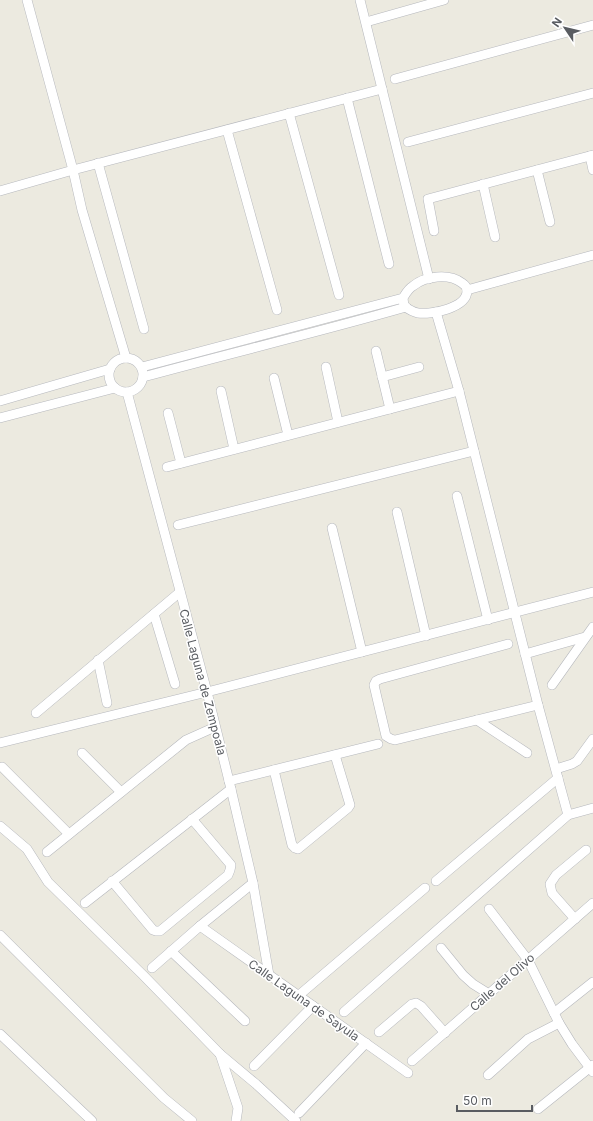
<svg xmlns="http://www.w3.org/2000/svg" width="593" height="1121" font-family="Inter,sans-serif">
<style>
.lines{fill:none;stroke-linecap:round;stroke-linejoin:round}
.minor-casing{stroke:#b6b8bd;stroke-width:10}
.minor{stroke:#fff;stroke-width:9}
.labels{text-anchor:middle;dominant-baseline:central;stroke-width:3;stroke-linejoin:round;paint-order:stroke}
.street-label{font-size:12px;fill:#595c61;stroke:#fff}
</style>
<rect width="100%" height="100%" fill="#eceae0"/>
<g class="lines">
<g class="minor-casing">
<g id="minor">
<polyline points="27,0 73,170 82,210 126,358"/>
<polyline points="360,0 429,279"/>
<polyline points="366,22 444,0"/>
<polyline points="395,79 593,25"/>
<polyline points="347,98 389,264"/>
<polyline points="289,113 339,295"/>
<polyline points="227,130 277,310"/>
<polyline points="408,142 593,93"/>
<polyline points="590,156 593,170"/>
<polyline points="98,163 144,329"/>
<polyline points="537,170 550,222"/>
<polyline points="483,184 495,237"/>
<polyline points="0,191 73,170 382,89"/>
<polyline points="434,231 428,199 593,155"/>
<polyline points="467,290 593,255"/>
<polyline points="436,312 459,391 538,705 568,815"/>
<polyline points="376,351 390,409"/>
<circle cx="126" cy="375" r="17"/>
<path d="M 142,367 L 403,298 C 406,293 408,289 413,286 C 425,276 449,273 462,283 C 465,285 467,287 467,290 C 468,308 431,315 418,313 C 413,312 408,309 404,306 L 403,298"/>
<polyline points="326,367 338,422"/>
<path d="M 143,377 C 231,353 319,332 406,307"/>
<polyline points="382,377 419,367"/>
<polyline points="274,378 288,435"/>
<polyline points="221,391 234,449"/>
<polyline points="127,392 207,692 231,789 253,883 269,975"/>
<polyline points="0,401 110,369"/>
<polyline points="168,413 181,463"/>
<polyline points="0,418 115,388"/>
<polyline points="167,467 459,391"/>
<polyline points="457,496 488,620"/>
<polyline points="397,512 426,636"/>
<polyline points="178,525 474,451"/>
<polyline points="332,528 362,652"/>
<polyline points="154,614 175,684"/>
<polyline points="508,644 380,679 376,681 374,685 386,736 391,739 395,740 538,705"/>
<polyline points="525,654 585,637"/>
<polyline points="98,660 107,703"/>
<polyline points="552,685 593,627"/>
<polyline points="36,713 180,592"/>
<polyline points="477,720 527,753"/>
<polyline points="0,743 207,692 593,592"/>
<polyline points="82,753 121,792"/>
<polyline points="2,767 69,834"/>
<polyline points="556,769 572,764 577,761 593,739"/>
<polyline points="274,770 292,845 295,848 298,849 348,808 350,805 335,755"/>
<polyline points="229,781 378,744"/>
<polyline points="0,826 27,849 48,882 143,975 220,1054 256,1084 296,1121"/>
<polyline points="47,852 186,740 215,727"/>
<polyline points="112,881 153,930 156,931 160,931 228,875 230,870 231,865 192,819"/>
<polyline points="436,881 558,778"/>
<polyline points="85,903 231,789"/>
<polyline points="489,909 528,960 559,1023 572,1044 593,1072"/>
<polyline points="575,919 552,893 550,884 556,875 586,850"/>
<polyline points="200,926 408,1073"/>
<polyline points="0,935 164,1098 192,1121"/>
<polyline points="441,948 463,975 473,984 489,994"/>
<polyline points="171,951 245,1021"/>
<polyline points="152,968 200,926 253,883"/>
<polyline points="298,996 425,888"/>
<polyline points="344,1012 568,815 593,808"/>
<polyline points="554,1013 593,982"/>
<polyline points="379,1032 412,1004 416,1003 421,1006 445,1033"/>
<polyline points="0,1034 92,1121"/>
<polyline points="220,1054 238,1108 236,1121"/>
<polyline points="412,1061 593,903"/>
<polyline points="254,1066 313,1006"/>
<polyline points="488,1075 528,1039 559,1023"/>
<polyline points="538,1109 593,1065"/>
<polyline points="299,1113 366,1043"/>
</g>
</g>
<use href="#minor" class="minor"/>
</g>
<g class="labels">
<g class="street-label">
<text transform="translate(203 682) rotate(75)">Calle Laguna de Zempoala</text>
<text transform="translate(502 982) rotate(-41)">Calle del Olivo</text>
<text transform="translate(304 1000) rotate(35)">Calle Laguna de Sayula</text>
</g>
</g>
<g transform="translate(565 28) rotate(305)" stroke="#ffffff" stroke-width="3" paint-order="stroke">
<path d="M0-3L7 15L0 10L-7 15Z" fill="#595c61"/>
<text y="-6" font-size="11" font-weight="bold" text-anchor="middle" fill="#595c61">N</text>
</g>
<path d="M457 1105v6h75v-6" fill="none" stroke="#595c61" stroke-width="2"/>
<text x="463" y="1105" font-size="12" fill="#595c61" stroke="#ffffff" stroke-width="3" paint-order="stroke">50 m</text>
</svg>
